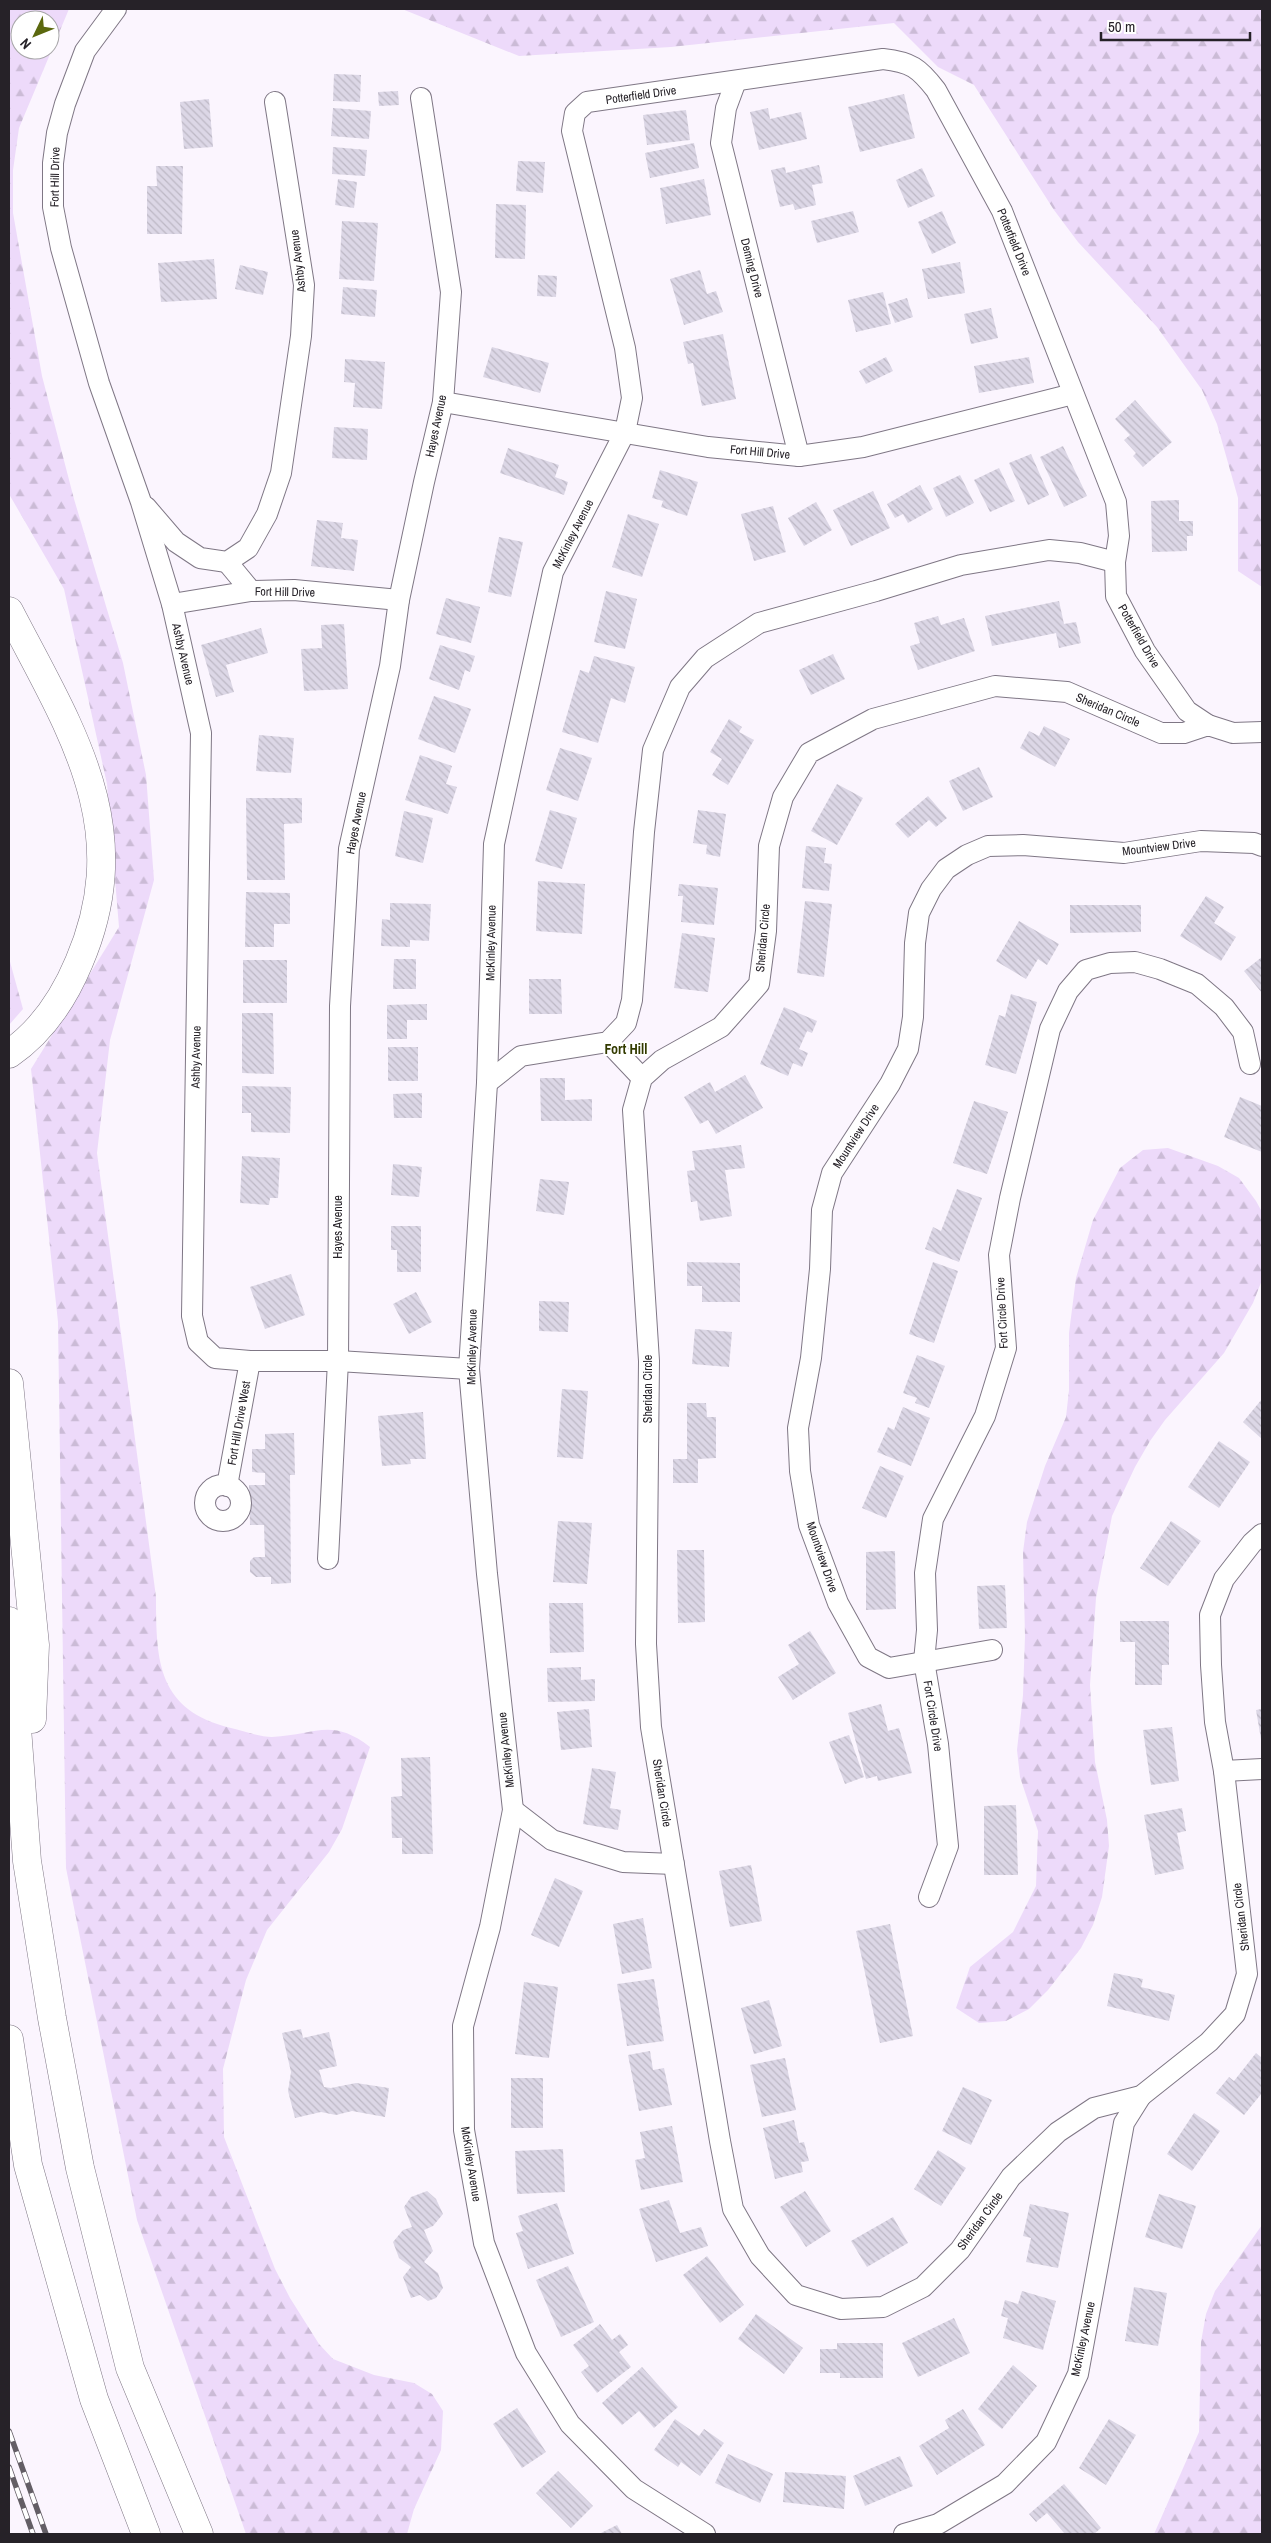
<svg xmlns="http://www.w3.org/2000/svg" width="1271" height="2543" font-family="'Archivo Narrow',sans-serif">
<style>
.forest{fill:url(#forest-firs);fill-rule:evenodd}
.building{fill:url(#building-back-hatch)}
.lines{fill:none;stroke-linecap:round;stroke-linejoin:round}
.street-casing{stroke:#7f7785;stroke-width:22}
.highway-casing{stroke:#7f7785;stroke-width:29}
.street{stroke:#fff;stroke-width:20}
.highway{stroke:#fff;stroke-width:28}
.rail-casing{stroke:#635e65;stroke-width:5.5}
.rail{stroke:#fff;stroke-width:4;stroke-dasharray:11;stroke-linecap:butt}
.labels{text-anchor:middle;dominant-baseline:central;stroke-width:4;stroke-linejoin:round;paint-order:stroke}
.street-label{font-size:12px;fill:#262228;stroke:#fff}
.neighbourhood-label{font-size:14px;font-weight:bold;fill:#333b00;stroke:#fff}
</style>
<defs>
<pattern id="forest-firs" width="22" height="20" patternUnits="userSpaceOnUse" patternTransform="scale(1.25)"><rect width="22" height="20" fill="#eddafa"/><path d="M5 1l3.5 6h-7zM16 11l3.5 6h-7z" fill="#cbbbd6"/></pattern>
<pattern id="building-back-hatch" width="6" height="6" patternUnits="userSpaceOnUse" patternTransform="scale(1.25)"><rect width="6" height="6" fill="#dcd7e6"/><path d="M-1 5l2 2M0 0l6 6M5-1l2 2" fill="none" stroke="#bdb8c5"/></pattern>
</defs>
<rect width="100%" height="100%" fill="#fbf5fe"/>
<g class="forest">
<path d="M 9,9 L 69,9 L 19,128 L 13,170 L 13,213 L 42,376 L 74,499 L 123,663 L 146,775 L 154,880 L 110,1040 L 97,1153 L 156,1597 C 156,1663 158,1710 231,1728 C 244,1731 260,1737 272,1737 C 316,1735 331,1717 370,1747 L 342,1829 L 329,1852 L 267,1930 L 246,1980 L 223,2069 L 224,2137 L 275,2269 L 290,2298 L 319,2344 L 333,2359 L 374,2375 L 414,2383 L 432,2394 L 443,2411 L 441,2450 L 414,2509 L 407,2534 L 246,2534 L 137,2220 L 66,1868 L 58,1322 L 31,1069 L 119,927 L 107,784 L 64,589 L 9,494 ZM 20,20 L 50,20 L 50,50 L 20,50 Z"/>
<polygon points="402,9 1262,9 1262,587 1238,571 1238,498 1217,424 1202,390 1157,327 1078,242 1054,210 974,85 938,67 894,23 671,47 519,56"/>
<polygon points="9,958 23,1009 9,1025"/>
<polygon points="1168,1148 1218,1166 1239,1178 1256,1201 1262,1212 1262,1280 1253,1303 1224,1353 1165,1420 1150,1441 1135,1467 1112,1516 1096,1598 1090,1685 1095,1762 1107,1820 1109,1846 1102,1897 1093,1925 1081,1948 1048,1990 1029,2009 1006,2021 979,2023 956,2008 970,1967 1013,1932 1036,1886 1038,1831 1020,1777 1017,1750 1023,1695 1025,1636 1023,1552 1027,1522 1045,1466 1066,1417 1069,1390 1069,1333 1076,1278 1093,1220 1120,1168 1143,1150"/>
<polygon points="1262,2225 1262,2534 1154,2534 1199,2432 1201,2342 1206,2314 1215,2291"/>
</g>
<g class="building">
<polygon points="334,74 361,75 360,102 333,101"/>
<polygon points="398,91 399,105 379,106 378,92"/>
<polygon points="904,94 915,138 860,152 848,107"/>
<polygon points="209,99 213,147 184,149 180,102"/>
<polygon points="333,108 371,111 369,139 331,136"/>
<polygon points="768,108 770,119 801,112 807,139 759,150 750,112"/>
<polygon points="686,110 690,140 647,145 643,115"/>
<polygon points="694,143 699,168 650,178 645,153"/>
<polygon points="333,147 367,150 365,176 332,174"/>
<polygon points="518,161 545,162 543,193 516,191"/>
<polygon points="819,165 823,183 812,185 816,205 795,210 793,204 780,207 771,170 785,167 786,173"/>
<polygon points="156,166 183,166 182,234 147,234 147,186 157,186"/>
<polygon points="922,168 935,196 908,208 896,180"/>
<polygon points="338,179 357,182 354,208 335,205"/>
<polygon points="704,179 711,215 666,224 660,188"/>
<polygon points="496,204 526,205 525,259 495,258"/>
<polygon points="853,211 859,232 817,243 811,221"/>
<polygon points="942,211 956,243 932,254 918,222"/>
<polygon points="342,221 378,223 374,281 339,279"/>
<polygon points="214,259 217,299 161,302 158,263"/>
<polygon points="960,262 965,293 928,299 922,269"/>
<polygon points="240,265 268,272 263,295 235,289"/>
<polygon points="700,270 707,294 716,291 723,312 684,325 670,279"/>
<polygon points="538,275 557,276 556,297 537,296"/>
<polygon points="343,287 377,290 375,317 341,314"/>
<polygon points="883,292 891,324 856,332 848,300"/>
<polygon points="907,298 913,317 895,323 888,304"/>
<polygon points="991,308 998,338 971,344 964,314"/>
<polygon points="723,334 736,399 702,406 693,363 688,364 683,342"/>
<polygon points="492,347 549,363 540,393 483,377"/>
<polygon points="886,357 893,371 866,384 859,371"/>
<polygon points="1029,357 1034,383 979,393 974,366"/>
<polygon points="345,359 385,362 382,409 353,407 355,383 344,382"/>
<polygon points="1135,400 1172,442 1143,467 1133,456 1136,453 1124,440 1130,435 1115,419"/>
<polygon points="334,427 368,429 367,460 332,458"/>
<polygon points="1063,446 1087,496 1064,507 1040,457"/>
<polygon points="508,448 559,465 555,477 568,482 564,495 500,473"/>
<polygon points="1031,454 1049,495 1028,505 1009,463"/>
<polygon points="999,468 1015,501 990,512 974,480"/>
<polygon points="660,470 698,482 687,516 661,507 663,501 652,498"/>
<polygon points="960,475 974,503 946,517 933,488"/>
<polygon points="920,485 933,509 908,523 903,514 895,518 887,504"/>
<polygon points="873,491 890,528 851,546 833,510"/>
<polygon points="1179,500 1179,521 1193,521 1193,536 1187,536 1187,551 1152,552 1151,501"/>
<polygon points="816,502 832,530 804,546 788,518"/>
<polygon points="773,506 786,552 754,561 741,514"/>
<polygon points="628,514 659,524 642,577 612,567"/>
<polygon points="317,520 343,523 341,538 358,540 354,571 311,566"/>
<polygon points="499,537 523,542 511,597 488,592"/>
<polygon points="606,591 637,599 625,649 594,642"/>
<polygon points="446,598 480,607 471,643 436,634"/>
<polygon points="1059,601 1064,624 1076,622 1081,643 1059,648 1056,633 992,646 985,616"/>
<polygon points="938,616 941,625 964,618 975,651 918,670 910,646 920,643 914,623"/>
<polygon points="344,624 348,689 304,691 301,649 322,648 321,625"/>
<polygon points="261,628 268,653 226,665 234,692 216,697 201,645"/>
<polygon points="440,645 475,656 470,672 465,670 459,690 429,679"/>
<polygon points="833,654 845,679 811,695 799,670"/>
<polygon points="594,656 635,667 625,703 611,698 598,743 562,732 580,670 589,673"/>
<polygon points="434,696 471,709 455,753 418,739"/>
<polygon points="729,719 742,727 739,732 754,740 728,785 712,775 722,759 710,752"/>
<polygon points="1044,726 1070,739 1055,767 1020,748 1029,731 1039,736"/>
<polygon points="259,735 294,738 291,773 256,771"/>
<polygon points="560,748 592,758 578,801 546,790"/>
<polygon points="420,755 452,766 446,784 457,787 448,814 405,800"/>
<polygon points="979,767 993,797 963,811 949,781"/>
<polygon points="837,784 863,798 837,845 811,831"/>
<polygon points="928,796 947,818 936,827 929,820 908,838 895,824"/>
<polygon points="246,798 302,798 302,823 284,824 285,880 247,880"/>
<polygon points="550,810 577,818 562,869 535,861"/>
<polygon points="698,810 726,814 720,857 706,854 707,845 693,843"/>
<polygon points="404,811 433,818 423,863 395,856"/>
<polygon points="806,846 826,848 824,863 832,864 829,891 802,888"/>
<polygon points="538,881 585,884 582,934 536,931"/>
<polygon points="679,884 718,888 714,925 681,922 683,896 678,896"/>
<polygon points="246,892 290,893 290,924 274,924 274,947 245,947"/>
<polygon points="1206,896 1224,907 1214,923 1236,937 1221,961 1180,936"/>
<polygon points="805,901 832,904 824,977 797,973"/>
<polygon points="390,903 431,904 429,941 410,940 410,947 381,946 382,919 390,920"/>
<polygon points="1070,905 1141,905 1141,932 1070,933"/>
<polygon points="1019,921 1059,944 1047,965 1038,959 1026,979 996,961"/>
<polygon points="682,933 715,938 708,992 674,988"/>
<polygon points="1262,957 1262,993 1244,971"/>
<polygon points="394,959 416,959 416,989 393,989"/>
<rect x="243" y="960" width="44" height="43"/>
<polygon points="529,979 561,979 562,1014 529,1014"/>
<polygon points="1011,994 1037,1002 1016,1074 985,1065 999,1015 1005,1017"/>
<polygon points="427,1004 427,1020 407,1020 407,1039 387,1039 387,1005"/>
<polygon points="784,1007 817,1021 812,1033 807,1031 799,1049 808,1053 802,1067 793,1063 788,1076 760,1064"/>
<polygon points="242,1013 273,1013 274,1074 242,1073"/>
<rect x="388" y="1047" width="30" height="34"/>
<polygon points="745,1075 763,1108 716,1134 708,1120 700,1124 684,1097 710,1082 715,1092"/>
<polygon points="540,1078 565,1078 565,1100 592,1099 592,1121 541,1121"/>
<polygon points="242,1086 291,1087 290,1133 251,1132 251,1113 242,1113"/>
<polygon points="422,1093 422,1118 394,1118 393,1094"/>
<polygon points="1240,1097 1262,1106 1262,1152 1224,1137"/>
<polygon points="974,1101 1008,1112 987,1174 953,1163"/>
<polygon points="741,1145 745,1168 725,1170 732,1216 700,1221 697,1201 691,1202 687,1171 695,1170 692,1151"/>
<polygon points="242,1156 280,1158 278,1198 270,1198 269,1205 240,1203"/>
<polygon points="393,1164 422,1167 419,1197 391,1195"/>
<polygon points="540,1179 569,1182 564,1215 536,1211"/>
<polygon points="957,1189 982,1198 959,1262 925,1249 933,1227 941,1231"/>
<polygon points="391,1226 421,1226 421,1272 397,1272 397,1250 391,1250"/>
<polygon points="687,1262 740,1263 740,1302 702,1302 702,1286 687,1286"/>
<polygon points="933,1262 958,1271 934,1343 909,1334"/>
<polygon points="291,1274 305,1315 265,1329 250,1287"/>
<polygon points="416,1292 432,1322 409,1334 393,1304"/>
<polygon points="539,1301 569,1302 568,1332 539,1331"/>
<polygon points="695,1329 732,1332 729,1367 692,1364"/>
<polygon points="917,1355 945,1366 929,1408 915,1403 917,1398 903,1393"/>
<polygon points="562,1389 588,1391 583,1459 557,1457"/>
<polygon points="1262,1399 1262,1439 1243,1422"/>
<polygon points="687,1403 706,1403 707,1417 716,1417 716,1458 698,1459 698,1483 673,1483 673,1459 687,1459"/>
<polygon points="903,1407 930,1418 911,1466 877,1452 888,1427 894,1430"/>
<polygon points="423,1412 426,1459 410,1459 411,1464 382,1466 378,1416"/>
<polygon points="294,1433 295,1475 290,1475 291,1583 271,1584 271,1577 256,1577 250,1572 250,1561 254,1557 265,1557 264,1525 250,1525 249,1485 265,1485 265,1473 252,1472 252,1449 265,1449 265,1434"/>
<polygon points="1219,1441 1250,1462 1219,1508 1188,1487"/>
<polygon points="880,1466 904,1476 886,1518 862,1508"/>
<polygon points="558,1521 592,1523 587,1584 553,1582"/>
<polygon points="1171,1521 1201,1541 1168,1586 1140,1568"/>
<polygon points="677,1550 704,1550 705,1622 678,1623"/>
<polygon points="895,1551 896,1609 866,1610 866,1552"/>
<polygon points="1005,1585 1007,1628 979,1629 977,1586"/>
<polygon points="549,1603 583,1603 584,1652 550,1653"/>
<polygon points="1120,1621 1169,1621 1169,1665 1162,1665 1162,1685 1135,1685 1135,1642 1120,1642"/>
<polygon points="810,1631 836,1673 793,1700 778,1677 799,1664 788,1645"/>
<polygon points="581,1667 581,1680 595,1679 595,1701 548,1702 547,1668"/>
<polygon points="881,1704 888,1731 899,1728 912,1773 878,1781 877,1776 866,1779 848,1713"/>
<polygon points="589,1709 592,1747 561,1750 557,1712"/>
<polygon points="1262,1709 1262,1739 1261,1739 1256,1710"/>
<polygon points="1172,1727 1179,1781 1151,1785 1143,1730"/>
<polygon points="849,1735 864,1777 845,1784 829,1742"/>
<polygon points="430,1757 433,1854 402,1854 402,1838 392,1838 391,1797 402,1796 401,1758"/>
<polygon points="592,1768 616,1772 610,1808 621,1810 618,1830 583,1824"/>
<polygon points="1016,1805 1018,1875 984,1875 984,1806"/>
<polygon points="1182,1808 1186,1831 1177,1833 1184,1869 1155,1875 1144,1815"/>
<polygon points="751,1865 762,1921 730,1927 719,1871"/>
<polygon points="555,1878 583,1891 559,1947 531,1935"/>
<polygon points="643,1918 652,1968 622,1974 613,1924"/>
<polygon points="890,1924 913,2036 880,2043 856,1931"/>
<polygon points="1114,1973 1143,1979 1141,1987 1175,1995 1169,2021 1107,2006"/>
<polygon points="654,1979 664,2041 627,2046 617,1984"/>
<polygon points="524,1982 558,1987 549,2058 515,2054"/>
<polygon points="769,2000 782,2046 754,2054 741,2008"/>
<polygon points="301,2029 303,2038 329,2032 337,2066 319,2070 324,2087 331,2088 356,2083 389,2088 385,2117 352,2111 336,2115 321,2112 295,2118 288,2091 291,2072 282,2033"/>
<polygon points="650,2051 653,2070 664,2068 672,2105 639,2111 628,2055"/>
<polygon points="1256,2053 1262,2058 1262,2093 1244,2115 1216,2093 1229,2077 1234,2081"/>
<polygon points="785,2058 796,2110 762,2117 750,2065"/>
<rect x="511" y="2078" width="32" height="50"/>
<polygon points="963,2087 992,2100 971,2145 942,2131"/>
<polygon points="1194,2113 1220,2131 1192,2171 1167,2154"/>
<polygon points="794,2120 799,2143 804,2142 809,2161 801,2162 803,2172 775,2179 763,2128"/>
<polygon points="672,2126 683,2182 641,2190 635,2160 645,2158 640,2132"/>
<polygon points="563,2149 565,2192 517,2194 515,2151"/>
<polygon points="938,2150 966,2168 941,2206 914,2189"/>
<polygon points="427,2191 436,2199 443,2214 433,2226 424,2230 433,2251 424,2262 438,2273 443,2288 436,2298 428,2301 420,2295 411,2298 403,2277 411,2267 399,2258 393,2242 403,2230 412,2227 404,2207 411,2197"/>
<polygon points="805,2191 831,2231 806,2247 780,2207"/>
<polygon points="1159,2194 1196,2206 1182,2249 1145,2237"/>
<polygon points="669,2200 680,2233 701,2227 708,2246 656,2262 639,2209"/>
<polygon points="557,2203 574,2254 528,2269 516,2233 523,2231 518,2216"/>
<polygon points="1030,2204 1069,2213 1058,2268 1026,2262 1031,2238 1023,2236"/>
<polygon points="893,2217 908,2243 867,2267 851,2241"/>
<polygon points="707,2256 744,2305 720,2323 683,2275"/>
<polygon points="568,2266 594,2322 561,2337 536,2280"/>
<polygon points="1134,2287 1167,2293 1158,2346 1125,2341"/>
<polygon points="1022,2291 1056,2301 1043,2350 1003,2338 1008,2318 1001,2316 1005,2300 1018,2304"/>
<polygon points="756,2314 803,2348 784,2374 738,2339"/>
<polygon points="954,2318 970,2353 918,2377 902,2343"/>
<polygon points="600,2324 612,2340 620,2334 628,2345 619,2352 631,2367 597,2393 581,2372 589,2366 573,2345"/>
<polygon points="837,2343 883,2343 883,2378 840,2378 840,2373 820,2373 820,2349 837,2349"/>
<polygon points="1013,2365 1037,2386 1002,2429 978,2409"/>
<polygon points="642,2367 678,2407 654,2428 639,2411 622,2425 602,2403"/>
<polygon points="517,2408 546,2452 522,2468 493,2424"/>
<polygon points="963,2409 985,2445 937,2475 919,2446 949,2428 945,2420"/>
<polygon points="675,2419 699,2436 704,2429 724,2443 700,2476 681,2462 678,2467 654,2450"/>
<polygon points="1109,2419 1136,2435 1106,2485 1079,2468"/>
<polygon points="728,2454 773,2474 760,2503 715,2483"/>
<polygon points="900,2456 913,2486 865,2506 853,2476"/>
<polygon points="558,2471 593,2506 571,2528 536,2493"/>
<polygon points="785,2472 846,2476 844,2509 783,2502"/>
<polygon points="1064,2484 1101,2528 1094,2534 1065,2534 1047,2513 1036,2522 1029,2514"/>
<polygon points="617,2525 622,2534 599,2534"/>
</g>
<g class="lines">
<g class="street-casing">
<g id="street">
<polyline points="116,9 85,51 65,104 57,133 53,163 53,207 61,248 99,383 141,502 172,604 201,733 192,1316 198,1342 215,1358 250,1361 338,1361 469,1369"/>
<polyline points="736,81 726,108 721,143 799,456"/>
<polyline points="443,402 708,447 799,456 863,447 1073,394"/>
<polyline points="146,507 176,542 200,558 227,562 248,548 267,514 281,473 301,336 304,285 275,102"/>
<polyline points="227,562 251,591"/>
<polyline points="172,604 251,591 294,590 399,600"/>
<polyline points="1262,732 1233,733 1208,725 1184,733 1161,733 1067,692 995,686 873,719 809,753 783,797 769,846 766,931 759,984 721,1027 662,1060 642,1078 633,1110 649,1361 646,1644 651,1727 720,2141 733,2209 760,2256 796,2295 841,2309 883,2307 923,2287 960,2250 1011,2177 1058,2132 1094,2108 1141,2096 1209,2042 1235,2014 1247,1974 1224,1771 1215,1722 1211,1665 1210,1615 1224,1579 1252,1543 1262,1534"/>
<polyline points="608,1042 642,1078"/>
<polyline points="487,1083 521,1056 608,1042 626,1023 632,1000 644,832 653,750 680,687 705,658 759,623 876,591 961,565 1049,550 1080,553 1115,562"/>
<circle cx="223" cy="1503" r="18"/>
<polyline points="227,1486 250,1361"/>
<polyline points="328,1559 338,1361 340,1006 349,849 390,666 399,600 424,482 443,402 451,292 421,98"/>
<polyline points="992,1650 889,1668 868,1657 838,1603 809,1525 800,1471 798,1428 811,1358 820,1269 822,1210 832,1173 890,1084 908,1049 913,1017 915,943 919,913 931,889 946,869 967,855 988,846 1023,845 1124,853 1201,841 1254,843 1262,846"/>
<polyline points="1224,1771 1262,1769"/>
<polyline points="513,1810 552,1840 623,1862 674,1864"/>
<polyline points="929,1897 948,1846 938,1744 924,1661 927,1630 925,1573 933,1519 985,1416 1006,1348 999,1255 1010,1198 1050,1029 1068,991 1086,970 1110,963 1135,962 1160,969 1197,984 1224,1007 1243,1032 1250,1064"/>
<path d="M 705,2534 L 634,2489 L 570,2424 L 526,2353 L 484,2243 L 464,2130 L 463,2026 L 490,1927 L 513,1810 L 487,1574 L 469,1369 L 487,1083 L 494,844 L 553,572 L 625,432 L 632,398 L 625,348 L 572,131 L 575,113 L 587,102 L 883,59 C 911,62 919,68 936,90 L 1002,211 L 1116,502 L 1119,536 L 1115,562 L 1116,596 L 1145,651 L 1187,711 L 1208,725"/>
<polyline points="904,2534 938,2524 1005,2484 1046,2442 1078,2374 1124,2123 1141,2096"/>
</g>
</g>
<g class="highway-casing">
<g id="highway">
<path d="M 9,611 C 70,729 137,827 79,962 C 64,998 41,1032 9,1054"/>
<polyline points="9,1383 35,1645 32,1719"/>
<polyline points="9,1621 27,1861 52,2018 80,2168 130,2368 199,2534"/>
<polyline points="9,2039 28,2165 94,2399 146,2534"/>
</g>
</g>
<use href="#street" class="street"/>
<use href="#highway" class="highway"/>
<g class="rail-casing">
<g id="rail">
<polyline points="9,2431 46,2534"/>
<polyline points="9,2467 33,2534"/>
</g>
</g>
<use href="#rail" class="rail"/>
</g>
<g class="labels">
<g class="street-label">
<text transform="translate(641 95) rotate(-8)">Potterfield Drive</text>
<text transform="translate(55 177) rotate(-89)">Fort Hill Drive</text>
<text transform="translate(1014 242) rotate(68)">Potterfield Drive</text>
<text transform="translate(298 261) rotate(-97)">Ashby Avenue</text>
<text transform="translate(752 268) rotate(76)">Deming Drive</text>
<text transform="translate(436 426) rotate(-78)">Hayes Avenue</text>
<text transform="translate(760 452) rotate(5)">Fort Hill Drive</text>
<text transform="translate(573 534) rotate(-63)">McKinley Avenue</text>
<text transform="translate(285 592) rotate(1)">Fort Hill Drive</text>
<text transform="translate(1139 636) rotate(60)">Potterfield Drive</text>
<text transform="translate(183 654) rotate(77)">Ashby Avenue</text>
<text transform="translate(1108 710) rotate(23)">Sheridan Circle</text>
<text transform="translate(356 823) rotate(-79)">Hayes Avenue</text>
<text transform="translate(1159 847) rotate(-7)">Mountview Drive</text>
<text transform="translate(763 938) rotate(-85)">Sheridan Circle</text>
<text transform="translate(491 943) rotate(-89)">McKinley Avenue</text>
<text transform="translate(196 1057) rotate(-89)">Ashby Avenue</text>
<text transform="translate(856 1136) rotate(-57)">Mountview Drive</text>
<text transform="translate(338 1227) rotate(-90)">Hayes Avenue</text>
<text transform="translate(1002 1313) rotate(-93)">Fort Circle Drive</text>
<text transform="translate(472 1347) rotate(-89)">McKinley Avenue</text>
<text transform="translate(648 1389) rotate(-90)">Sheridan Circle</text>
<text transform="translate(239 1423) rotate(-80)">Fort Hill Drive West</text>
<text transform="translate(822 1557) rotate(71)">Mountview Drive</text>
<text transform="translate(933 1716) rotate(81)">Fort Circle Drive</text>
<text transform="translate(506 1750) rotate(-96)">McKinley Avenue</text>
<text transform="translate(662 1793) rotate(81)">Sheridan Circle</text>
<text transform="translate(1241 1917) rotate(-97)">Sheridan Circle</text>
<text transform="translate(471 2164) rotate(81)">McKinley Avenue</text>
<text transform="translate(980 2221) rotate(-54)">Sheridan Circle</text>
<text transform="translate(1083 2339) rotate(-78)">McKinley Avenue</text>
</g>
<g class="neighbourhood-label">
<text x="626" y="1049">Fort Hill</text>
</g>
</g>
<rect width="1271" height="2543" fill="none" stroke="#262228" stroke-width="20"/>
<g transform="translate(35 35) rotate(227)"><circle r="24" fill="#ffffff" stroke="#a8a7a9"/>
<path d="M0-4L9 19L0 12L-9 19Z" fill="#5b680e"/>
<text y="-8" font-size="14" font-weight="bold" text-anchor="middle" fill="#262228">N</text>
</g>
<path d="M1101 32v8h149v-8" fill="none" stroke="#262228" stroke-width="2.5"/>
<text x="1108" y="32" font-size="15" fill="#262228" stroke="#ffffff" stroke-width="4" paint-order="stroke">50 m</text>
</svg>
